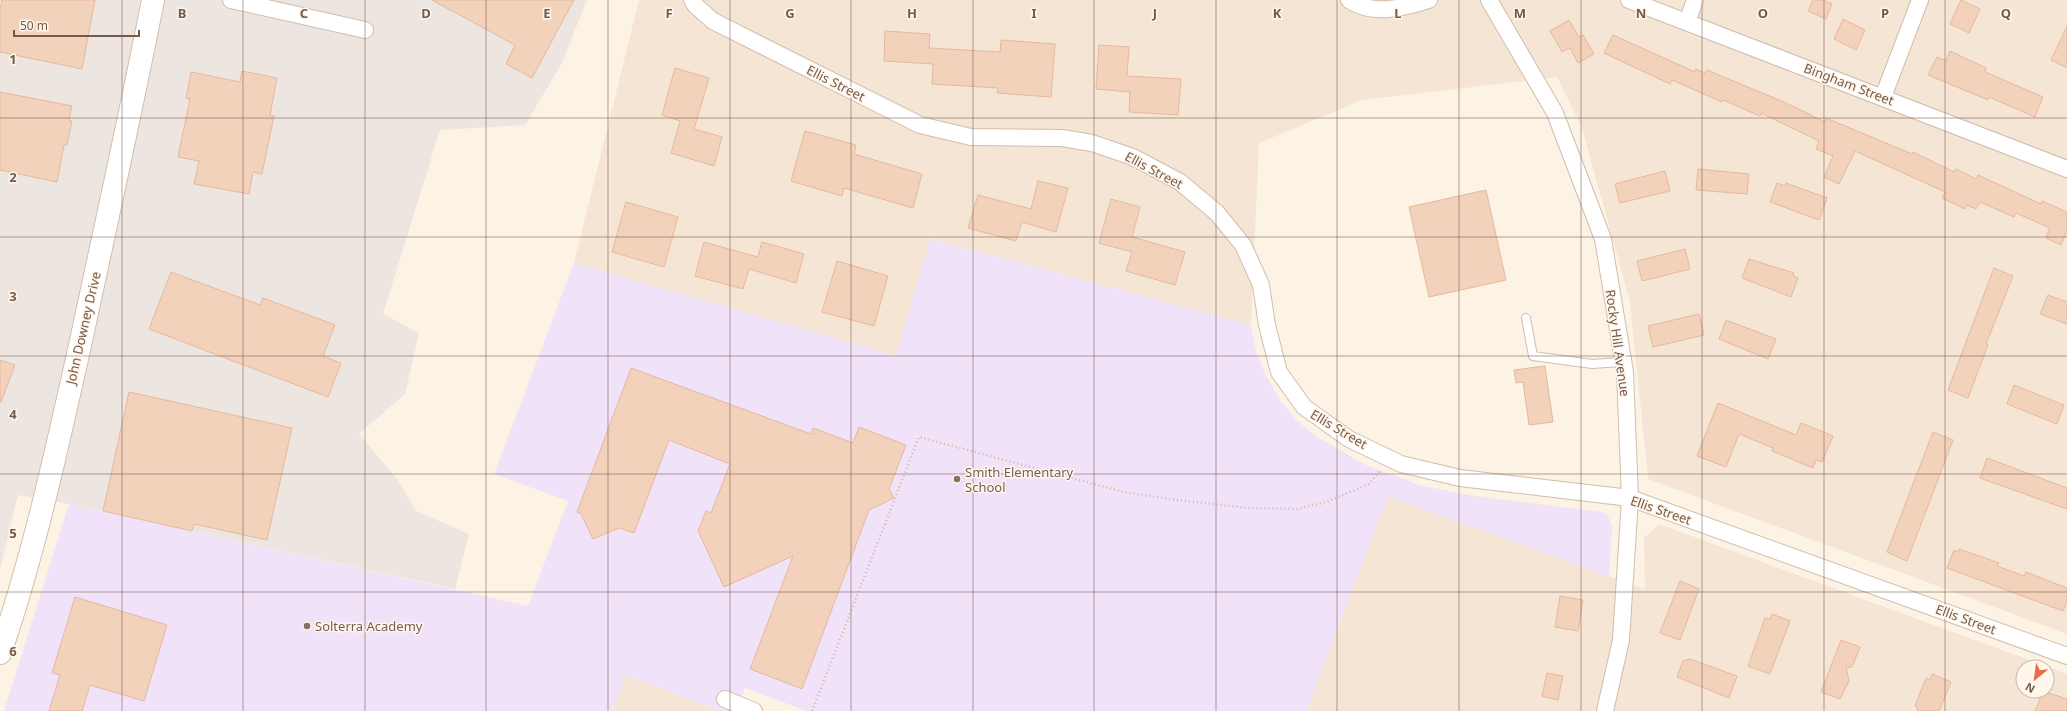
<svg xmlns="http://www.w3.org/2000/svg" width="2067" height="711" font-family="'Noto Sans',sans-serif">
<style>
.residential{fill:#f5e5d4;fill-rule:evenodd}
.industrial{fill:#ede6e0}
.education{fill:#f0e2f9}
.building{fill:#f3d2bc;stroke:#e6b89c}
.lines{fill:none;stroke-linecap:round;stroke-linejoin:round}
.lane-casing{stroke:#d1bdae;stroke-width:10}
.street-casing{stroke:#d1bdae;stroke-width:18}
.secondary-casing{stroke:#d4bdab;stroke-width:24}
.path{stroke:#d8b59f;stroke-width:2.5;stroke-dasharray:1 3;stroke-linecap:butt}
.lane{stroke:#fff;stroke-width:8}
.street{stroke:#fff;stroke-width:16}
.secondary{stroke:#fff;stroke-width:22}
.grid{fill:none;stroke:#77594a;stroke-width:1;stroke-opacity:0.55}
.education-dot{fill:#8d6e63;stroke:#fff7ec;stroke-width:1.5}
.labels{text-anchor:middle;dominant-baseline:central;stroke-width:3;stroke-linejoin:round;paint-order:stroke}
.street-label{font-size:13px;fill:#77594a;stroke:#fff7ec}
.education-label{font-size:13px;fill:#785e54;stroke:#fff7ec;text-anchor:start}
.grid-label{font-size:13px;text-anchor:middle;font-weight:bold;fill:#77594a;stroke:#fff7ec;stroke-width:3;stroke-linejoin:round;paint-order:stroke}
</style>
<rect width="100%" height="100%" fill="#fdf3e5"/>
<g class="residential">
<polygon points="639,0 2067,0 2067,634 1648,479 1630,302 1582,128 1557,77 1362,100 1259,143 1251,325 931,239 896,356 574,263"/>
<path d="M 1388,496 L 1645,589 L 1644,538 L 1659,524 L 2067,674 L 2067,711 L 1306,711 ZM 2023,667 L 2047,667 L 2047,691 L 2023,691 Z"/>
<polygon points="625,675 720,711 612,711"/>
</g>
<polygon class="industrial" points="0,0 587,0 562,63 525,125 440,130 383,314 419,333 405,394 359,434 398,480 416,511 469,534 455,589 69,504 18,495 0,569"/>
<polygon class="education" points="930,239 1251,325 1256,351 1266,376 1279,399 1296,420 1317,437 1366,465 1419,485 1474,496 1602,512 1608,516 1612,526 1609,577 1388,496 1306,711 807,711 745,688 737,711 720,711 626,675 612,711 4,711 69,504 528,606 568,501 494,474 574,263 896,356"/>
<g class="building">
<polygon points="2,0 95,0 82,69 0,52 0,10"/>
<polygon points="432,0 574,0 532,78 506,64 515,45"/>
<polygon points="1813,0 1823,0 1832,4 1826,19 1808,11"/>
<polygon points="1961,0 1980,9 1969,33 1950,24"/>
<polygon points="1843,19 1865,30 1856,50 1834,39"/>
<polygon points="1569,20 1579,37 1583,35 1594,54 1578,63 1570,48 1562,52 1550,31"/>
<polygon points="2067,26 2067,68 2051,60"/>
<polygon points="885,31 930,34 929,48 1000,52 1001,40 1055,44 1051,97 997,93 998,88 932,84 933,64 884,61"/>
<polygon points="1613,35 1695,72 1696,69 1705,73 1707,70 1784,102 1825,122 1826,118 1912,154 1913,152 1954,172 1956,169 1976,179 1978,175 2041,204 2042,201 2067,212 2067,231 2061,245 2046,238 2050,228 2016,213 2014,217 1980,202 1976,209 1967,205 1965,209 1942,198 1945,192 1855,151 1839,184 1824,177 1833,156 1816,149 1819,141 1761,113 1760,116 1723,100 1722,102 1672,80 1670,84 1604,53"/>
<polygon points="1099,45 1129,47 1127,76 1181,79 1178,115 1129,112 1130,92 1096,89"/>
<polygon points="1950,51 1986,68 1985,72 2043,97 2035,117 1989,97 1988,100 1928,75 1937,57 1946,61"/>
<polygon points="675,68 709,78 694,129 722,137 714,166 671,153 680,121 662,115"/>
<polygon points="242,71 277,78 270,115 274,116 262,174 253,172 249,194 194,184 199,161 178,157 190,99 186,98 191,72 240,82"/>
<polygon points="0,92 72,106 69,120 72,121 67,145 64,145 57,182 0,170"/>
<polygon points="805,131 856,145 854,154 922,174 913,208 844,188 842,196 791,181"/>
<polygon points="1698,169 1749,174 1747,194 1696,190"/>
<polygon points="1665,171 1670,191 1620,203 1615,184"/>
<polygon points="1038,181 1068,188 1056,232 1022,222 1016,241 968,228 978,195 1031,209"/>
<polygon points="1777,183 1785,186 1786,183 1827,198 1819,220 1770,202"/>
<polygon points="1486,190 1506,280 1429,297 1409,207"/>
<polygon points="1111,199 1140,207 1132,237 1185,252 1175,285 1126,271 1132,252 1099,243"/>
<polygon points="626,202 678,217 664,267 612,252"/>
<polygon points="704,242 758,257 762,242 804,254 796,283 749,269 743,289 695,276"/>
<polygon points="1685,249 1690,269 1642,281 1637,261"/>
<polygon points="1749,259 1794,273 1793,276 1798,278 1791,297 1742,278"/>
<polygon points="837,261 888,276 874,326 822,312"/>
<polygon points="1994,268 2013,276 1986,344 1988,345 1968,398 1948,390"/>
<polygon points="171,272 260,305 263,298 335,325 323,356 341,363 328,397 149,329"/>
<polygon points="2048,295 2067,302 2067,324 2040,314"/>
<polygon points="1699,314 1704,335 1653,347 1648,326"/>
<polygon points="1726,320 1776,339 1768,359 1719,339"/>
<polygon points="0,360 15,365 1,402 0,402"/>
<polygon points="1545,366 1553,422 1529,425 1523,382 1516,383 1514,370"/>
<polygon points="631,368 811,434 813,428 853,443 859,427 906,445 889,489 894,498 869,510 802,689 750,669 793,556 724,587 698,531 706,511 711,513 730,464 669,440 634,533 619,528 593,539 581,514 577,512"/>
<polygon points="2014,385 2064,405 2057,424 2007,404"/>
<polygon points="129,392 292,428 267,540 194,524 192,531 103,511"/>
<polygon points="1718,403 1796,435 1801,423 1833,436 1822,462 1816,460 1813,468 1772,451 1773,448 1739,434 1726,467 1697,456"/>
<polygon points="1933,432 1953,440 1907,561 1887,552"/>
<polygon points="1987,458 2067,488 2067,509 1980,478"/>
<polygon points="1959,549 1999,563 1997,566 2024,576 2026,572 2067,588 2067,602 2063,611 1947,568 1954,550 1958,552"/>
<polygon points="1680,581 1699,589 1680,640 1660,633"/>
<polygon points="1560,596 1583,600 1578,631 1555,627"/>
<polygon points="75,597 167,625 144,701 90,685 82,711 49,711 60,675 52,673"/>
<polygon points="1772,614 1790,621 1770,674 1748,666 1765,618 1770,619"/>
<polygon points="1841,640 1860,647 1852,667 1846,668 1849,681 1840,699 1821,692"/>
<polygon points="1690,659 1737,676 1729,698 1677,677 1683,661"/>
<polygon points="1547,673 1563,676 1558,700 1542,696"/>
<polygon points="1932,674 1951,682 1939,711 1917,711 1918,708 1915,706 1926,678 1930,680"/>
<polygon points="2043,691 2067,699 2067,711 2035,711"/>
</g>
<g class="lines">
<g class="lane-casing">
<polyline id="lane" points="1526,318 1533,356 1592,364 1622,362"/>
</g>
<g class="street-casing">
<g id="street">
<polyline points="231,0 365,30"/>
<polyline points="692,0 695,5 713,21 920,125 971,137 1062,138 1092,143 1133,157 1180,182 1217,213 1243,245 1261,285 1267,325 1279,372 1304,407 1349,439 1401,464 1460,478 1630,498 2067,656"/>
<path d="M 1349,0 C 1373,16 1404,8 1429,0"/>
<polyline points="1489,0 1555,113 1603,239 1625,372 1630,498 1621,640 1605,711"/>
<polyline points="1629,0 2067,169"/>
<polyline points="1687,22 1695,0"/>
<polyline points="1883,97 1920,0"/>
<polyline points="725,699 754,711"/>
</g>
</g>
<g class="secondary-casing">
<path id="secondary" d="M 0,653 C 34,554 56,452 79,350 C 104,233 130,117 153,0"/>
</g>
<polyline class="path" points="812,711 919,437 1124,492 1176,500 1248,508 1297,509 1326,502 1369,484 1380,471"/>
<use href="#lane" class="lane"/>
<use href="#street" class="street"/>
<use href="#secondary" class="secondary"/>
</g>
<path class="grid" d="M 122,0 L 122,711M 243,0 L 243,711M 365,0 L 365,711M 486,0 L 486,711M 608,0 L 608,711M 730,0 L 730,711M 851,0 L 851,711M 973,0 L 973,711M 1094,0 L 1094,711M 1216,0 L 1216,711M 1337,0 L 1337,711M 1459,0 L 1459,711M 1581,0 L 1581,711M 1702,0 L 1702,711M 1824,0 L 1824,711M 1945,0 L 1945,711M 0,118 L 2067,118M 0,237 L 2067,237M 0,356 L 2067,356M 0,474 L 2067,474M 0,592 L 2067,592"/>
<g class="education-dot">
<circle cx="957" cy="479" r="4"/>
<circle cx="307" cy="626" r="4"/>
</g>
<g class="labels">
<g class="street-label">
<text transform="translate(836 83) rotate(27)">Ellis Street</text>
<text transform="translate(1849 84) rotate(21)">Bingham Street</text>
<text transform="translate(1154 170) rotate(28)">Ellis Street</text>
<text transform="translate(83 328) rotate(-77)">John Downey Drive</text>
<text transform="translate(1618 343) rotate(82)">Rocky Hill Avenue</text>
<text transform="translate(1339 429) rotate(31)">Ellis Street</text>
<text transform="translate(1661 510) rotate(19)">Ellis Street</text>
<text transform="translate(1966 619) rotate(20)">Ellis Street</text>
</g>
<g class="education-label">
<text x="965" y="472">Smith Elementary<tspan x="965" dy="15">School</tspan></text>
<text x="315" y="626">Solterra Academy</text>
</g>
</g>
<g class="grid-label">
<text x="182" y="18">B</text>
<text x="304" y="18">C</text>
<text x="426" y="18">D</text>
<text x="547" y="18">E</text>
<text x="669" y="18">F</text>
<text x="790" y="18">G</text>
<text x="912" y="18">H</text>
<text x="1034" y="18">I</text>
<text x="1155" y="18">J</text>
<text x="1277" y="18">K</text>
<text x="1398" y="18">L</text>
<text x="1520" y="18">M</text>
<text x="1641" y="18">N</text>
<text x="1763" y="18">O</text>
<text x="1885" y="18">P</text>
<text x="2006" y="18">Q</text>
<text x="13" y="64">1</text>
<text x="13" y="182">2</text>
<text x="13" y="301">3</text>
<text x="13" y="419">4</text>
<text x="13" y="538">5</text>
<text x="13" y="656">6</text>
</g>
<g transform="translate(2035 679) rotate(209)"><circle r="19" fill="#fff7ec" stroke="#c9b8ab"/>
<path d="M0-3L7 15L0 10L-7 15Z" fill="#e96b48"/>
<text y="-6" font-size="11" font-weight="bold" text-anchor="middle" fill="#77594a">N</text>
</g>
<path d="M14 30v6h125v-6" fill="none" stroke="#77594a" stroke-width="2"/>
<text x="20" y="30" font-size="12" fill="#77594a" stroke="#fff7ec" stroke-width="3" paint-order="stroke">50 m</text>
</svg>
